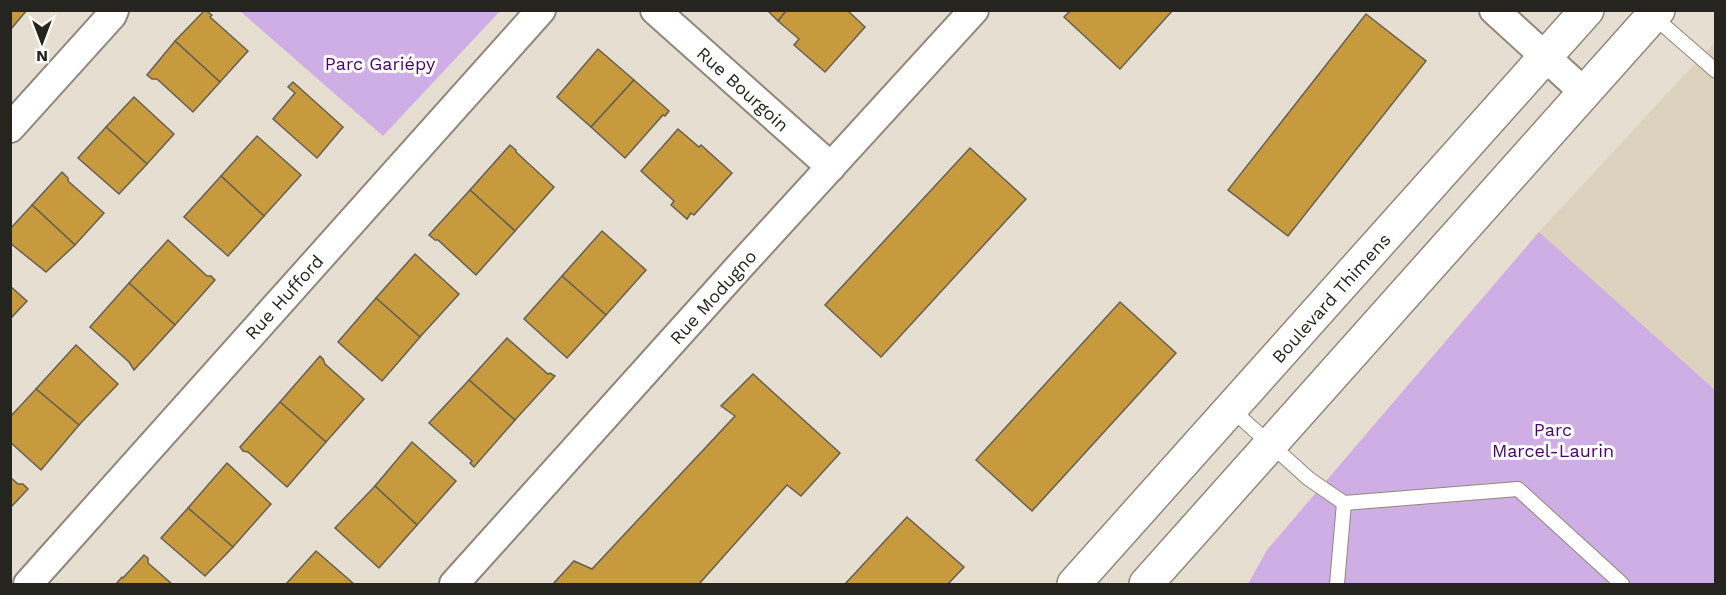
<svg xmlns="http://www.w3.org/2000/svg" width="1726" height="595" font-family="'Work Sans',sans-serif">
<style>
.built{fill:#ddd2bd}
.green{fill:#cfaee5}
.building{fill:#c79a3e;stroke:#665f53;stroke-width:1.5}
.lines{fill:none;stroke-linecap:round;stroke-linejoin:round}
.service-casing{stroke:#8f877a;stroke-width:16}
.minor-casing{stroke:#8f877a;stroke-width:32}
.tertiary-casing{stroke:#8f877a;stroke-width:36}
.service{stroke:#fff;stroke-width:14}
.minor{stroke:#fff;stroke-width:28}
.tertiary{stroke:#fff;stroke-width:33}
.labels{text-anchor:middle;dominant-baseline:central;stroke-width:6;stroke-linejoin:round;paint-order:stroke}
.park-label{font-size:18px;fill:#490566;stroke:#fff}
.street-label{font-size:18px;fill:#26241e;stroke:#fff}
</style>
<rect width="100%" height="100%" fill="#e6ded0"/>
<polygon class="built" points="1715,42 1715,390 1539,232"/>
<g class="green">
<polygon points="240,11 500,11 383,136"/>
<polygon points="1539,232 1715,390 1715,584 1248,584 1267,550"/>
</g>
<g class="building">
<polygon points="10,10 27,10 11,29 10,29"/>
<polygon points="205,10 212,15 210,17 248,51 220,82 175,41"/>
<polygon points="767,10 787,10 778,21"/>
<polygon points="787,10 847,10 865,27 825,72 794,45 799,39 778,21"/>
<polygon points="1071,10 1173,10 1120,69 1064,17"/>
<polygon points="1366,14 1426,61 1288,236 1228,190"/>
<polygon points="175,41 220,82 193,112 157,79 152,79 147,75"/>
<polygon points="598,49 634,80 591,127 557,97"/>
<polygon points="634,80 669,111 665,116 663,115 625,158 591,127"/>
<polygon points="293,82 343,127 317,158 273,119 295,93 288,87"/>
<polygon points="134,97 174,134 147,164 106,127"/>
<polygon points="106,127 147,164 119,194 78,158"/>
<polygon points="678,129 699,147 701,145 732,173 694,215 691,213 687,219 671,205 674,201 641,171"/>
<polygon points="257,136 301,175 264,216 221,176"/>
<polygon points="510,145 516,150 516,152 554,187 515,231 470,190"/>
<polygon points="970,148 1026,199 881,357 825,305"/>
<polygon points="62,172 68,178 68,181 104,213 75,245 32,205"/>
<polygon points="221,176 264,216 228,256 184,217"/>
<polygon points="470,190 515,231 476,275 438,240 435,240 429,235"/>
<polygon points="32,205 75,245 46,272 10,243 10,229"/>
<polygon points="602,231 646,270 606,315 562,276"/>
<polygon points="168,240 207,276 211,276 215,280 175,325 129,283"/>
<polygon points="415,254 459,294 420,337 376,298"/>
<polygon points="562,276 606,315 567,358 524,319"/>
<polygon points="129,283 175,325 134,370 129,362 90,327"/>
<polygon points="10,286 27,301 10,319"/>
<polygon points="376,298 420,337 382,381 338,342"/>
<polygon points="1120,302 1176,353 1032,511 976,460"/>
<polygon points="507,338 548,374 550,373 555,376 515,420 469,380"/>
<polygon points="76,345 118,384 79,425 36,389"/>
<polygon points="320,356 323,359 325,364 364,399 326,442 280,402"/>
<polygon points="753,374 840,453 801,496 787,485 699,584 553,584 574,561 592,569 735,416 721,406"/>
<polygon points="469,380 515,420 474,467 470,463 472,461 429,423"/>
<polygon points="36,389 79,425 41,470 10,442 10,417"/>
<polygon points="280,402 326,442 287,487 248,452 243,451 240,447"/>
<polygon points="412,442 456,481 417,525 375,486"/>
<polygon points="227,463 271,504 233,547 188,508"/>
<polygon points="10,477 18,484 23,484 28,489 10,508"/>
<polygon points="375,486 417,525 379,568 335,528"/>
<polygon points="188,508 233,547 205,576 161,538"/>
<polygon points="907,517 964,567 948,584 845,584"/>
<polygon points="316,551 354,584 286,584"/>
<polygon points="144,555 148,558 148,563 172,584 116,584 122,577 123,578"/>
</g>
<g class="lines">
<g class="service-casing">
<g id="service">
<polyline points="1653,16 1716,71"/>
<polyline points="1230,408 1309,479 1344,503 1518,489 1622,584"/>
<polyline points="1337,584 1344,503"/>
</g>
</g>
<g class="minor-casing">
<g id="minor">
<polyline points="655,10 831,167"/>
<polyline points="1494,10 1585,93"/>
<polyline points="10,128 112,15 114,10"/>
<polyline points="28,584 541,10"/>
<polyline points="454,584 740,266 974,10"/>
</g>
</g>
<g class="tertiary-casing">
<g id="tertiary">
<polyline points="1074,584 1587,10"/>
<polyline points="1146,584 1658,10"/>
</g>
</g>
<use href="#service" class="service"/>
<use href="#minor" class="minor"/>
<use href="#tertiary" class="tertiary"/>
</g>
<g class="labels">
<g class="park-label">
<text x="380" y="63">Parc Gariépy</text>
<text x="1553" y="429">Parc<tspan x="1553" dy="21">Marcel-Laurin</tspan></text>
</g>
<g class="street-label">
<text transform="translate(743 89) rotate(42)">Rue Bourgoin</text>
<text transform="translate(284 297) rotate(-48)">Rue Hufford</text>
<text transform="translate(713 297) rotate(-48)">Rue Modugno</text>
<text transform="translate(1331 298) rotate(-48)">Boulevard Thimens</text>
</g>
</g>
<rect width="1726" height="595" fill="none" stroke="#26241e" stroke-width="24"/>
<g transform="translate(42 42) rotate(180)" stroke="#ffffff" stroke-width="4.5" paint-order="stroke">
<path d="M0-4.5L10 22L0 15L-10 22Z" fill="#26241e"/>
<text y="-9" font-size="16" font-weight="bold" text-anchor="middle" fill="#26241e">N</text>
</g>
</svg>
